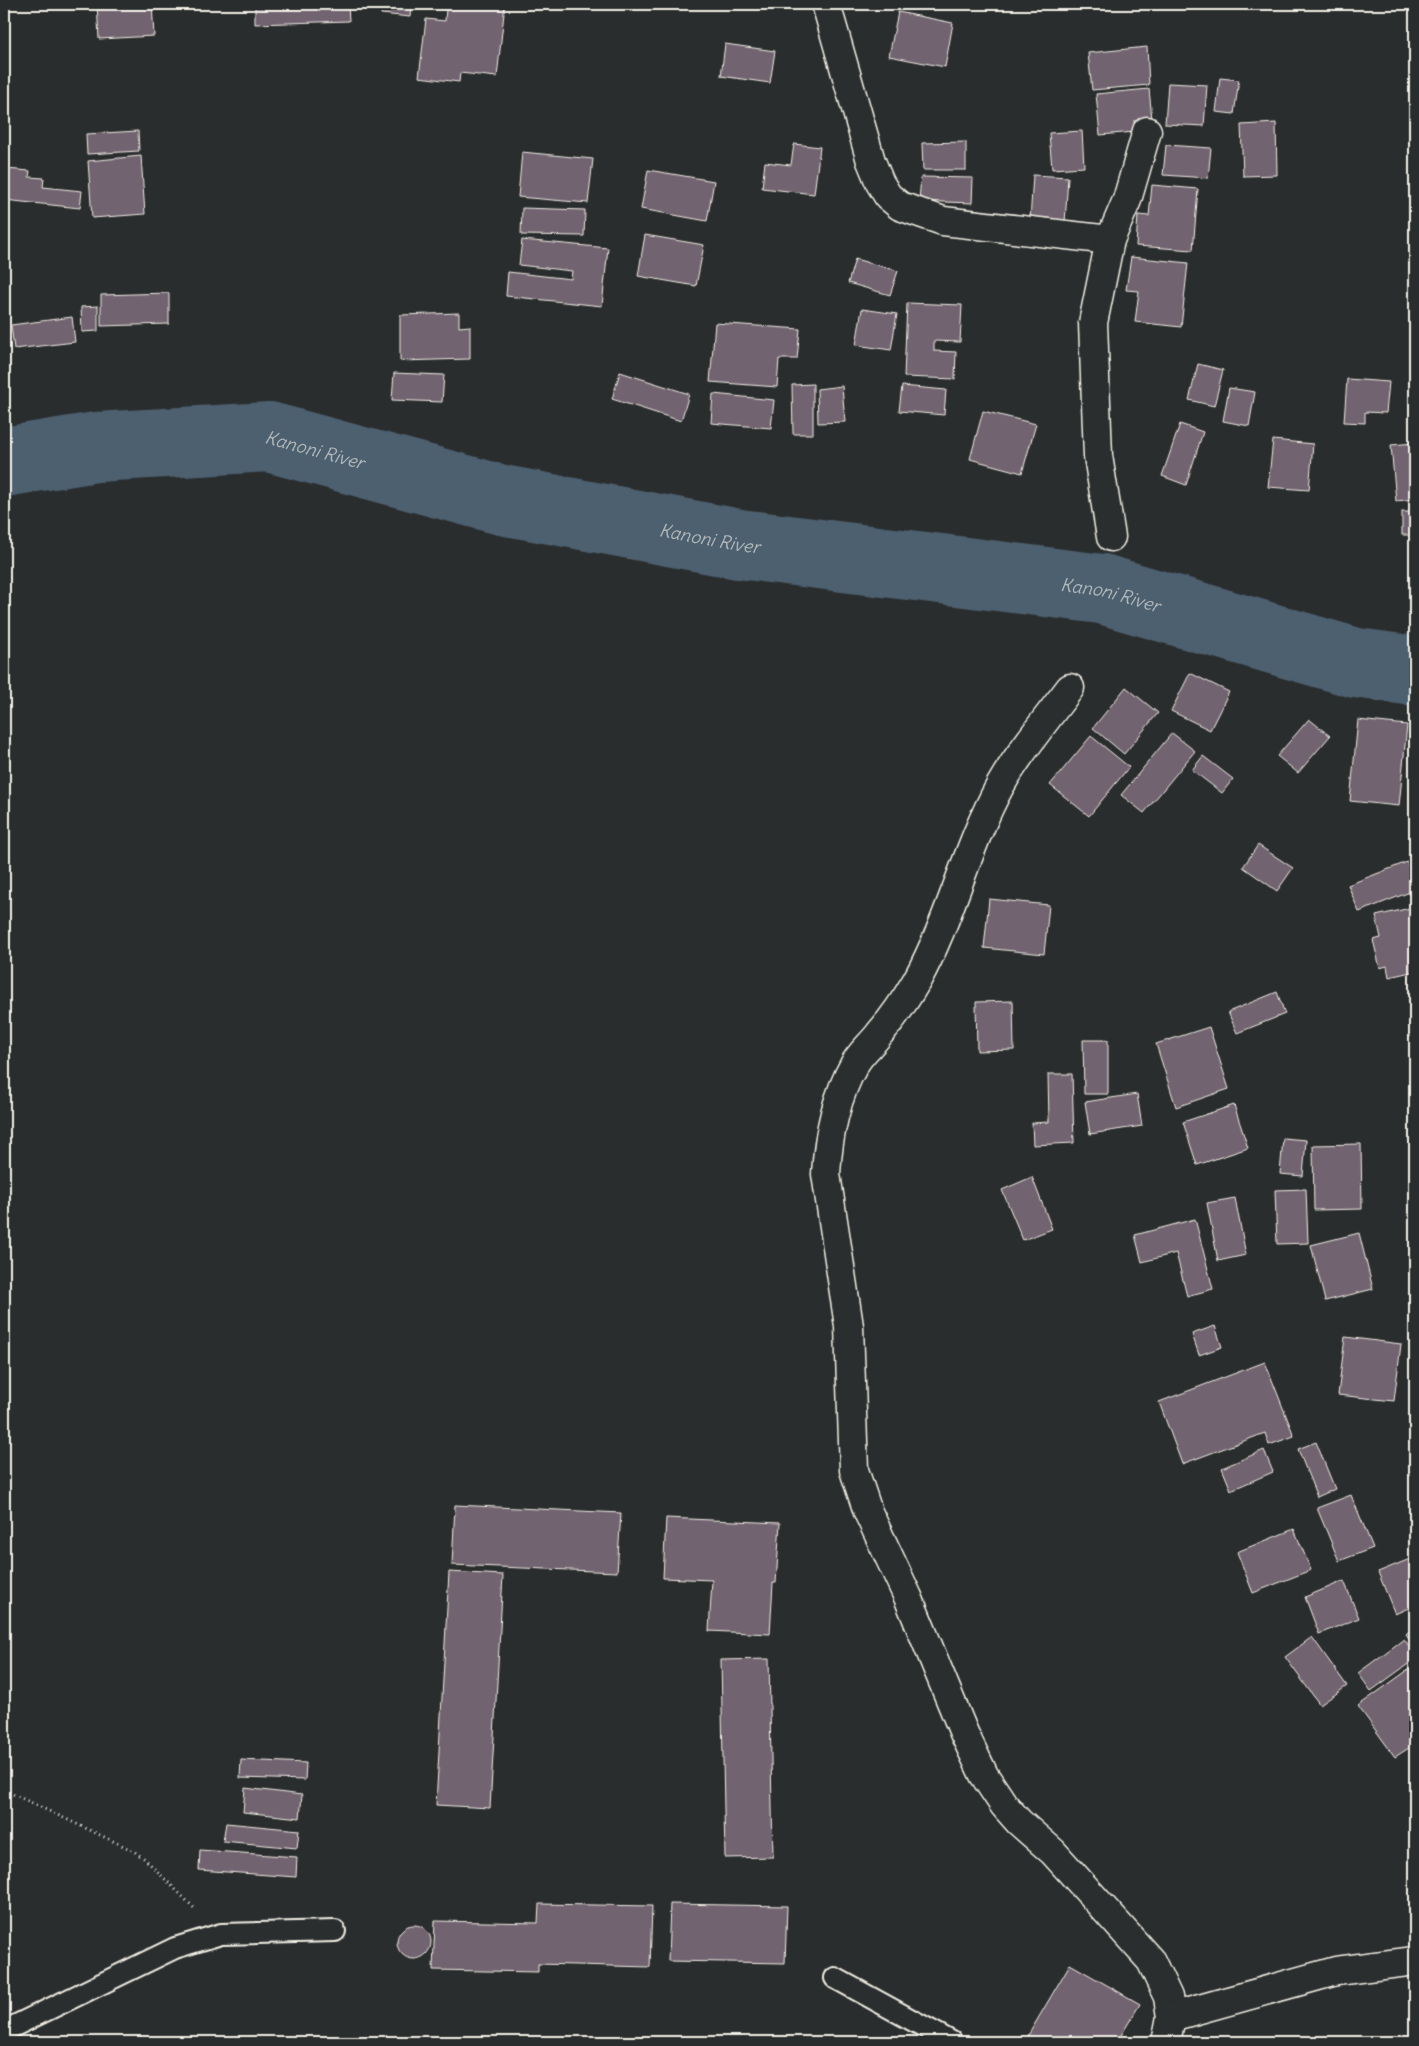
<svg xmlns="http://www.w3.org/2000/svg" width="1419" height="2046" font-family="Delius,sans-serif">
<style>
.lines{fill:none;stroke-linecap:round;stroke-linejoin:round}
.river{stroke:#4d6070;stroke-width:70}
.building{fill:#71636f;stroke:#f4f1e8}
.lane-casing{stroke:#f4f1e8;stroke-width:24}
.street-casing{stroke:#f4f1e8;stroke-width:31}
.path{stroke:#f4f1e8;stroke-width:3;stroke-dasharray:1 4;stroke-linecap:butt}
.lane{stroke:#2a2d2e;stroke-width:20}
.street{stroke:#2a2d2e;stroke-width:28}
.labels{text-anchor:middle;dominant-baseline:central;stroke-width:4;stroke-linejoin:round;paint-order:stroke}
.water-label{font-size:18px;font-style:italic;fill:#b1b7b8;stroke:#2a2d2e}
</style>
<rect width="100%" height="100%" fill="#2a2d2e"/>
<filter id="ink" filterUnits="userSpaceOnUse"><feTurbulence type="fractalNoise" baseFrequency=".02" numOctaves="2"/><feDisplacementMap in="SourceGraphic" scale="10" xChannelSelector="R" yChannelSelector="G"/><feConvolveMatrix kernelMatrix="1 2 1 2 8 2 1 2 1" color-interpolation-filters="sRGB"/></filter>
<g filter="url(#ink)">
<g class="lines">
<path class="river" id="s1" d="M 4,462 L 96,447 L 269,437 L 502,500 L 739,544 L 1102,589 L 1356,663 L 1415,671"/>
</g>
<g class="building">
<polygon points="97,4 152,4 154,36 99,39"/>
<polygon points="255,4 348,4 349,21 255,24"/>
<polygon points="382,4 411,4 410,17 381,14"/>
<polygon points="427,4 505,4 497,77 460,73 459,82 419,77 426,19 445,21 446,9 427,7"/>
<polygon points="898,12 953,23 945,67 889,56"/>
<polygon points="725,44 775,51 770,83 721,76"/>
<polygon points="1147,47 1149,85 1092,90 1088,53"/>
<polygon points="1220,78 1239,80 1234,114 1216,112"/>
<polygon points="1168,83 1207,85 1204,126 1165,124"/>
<polygon points="1149,89 1152,119 1134,121 1135,132 1100,135 1096,94"/>
<polygon points="1276,123 1277,175 1243,176 1241,125"/>
<polygon points="138,131 139,151 87,154 86,134"/>
<polygon points="1082,131 1084,167 1052,169 1049,133"/>
<polygon points="966,142 966,170 923,170 922,143"/>
<polygon points="794,144 820,147 814,194 762,188 765,162 791,165"/>
<polygon points="1166,145 1211,148 1208,178 1163,175"/>
<polygon points="522,152 593,159 588,203 518,197"/>
<polygon points="141,156 145,214 92,218 88,161"/>
<polygon points="6,169 30,171 29,177 44,178 43,187 82,191 80,208 4,200"/>
<polygon points="648,170 714,181 707,221 641,209"/>
<polygon points="1033,175 1068,177 1065,223 1030,221"/>
<polygon points="921,177 973,178 972,203 919,201"/>
<polygon points="1152,185 1198,189 1193,250 1136,246 1138,215 1149,216"/>
<polygon points="522,208 585,210 584,236 521,235"/>
<polygon points="645,235 704,245 696,286 638,276"/>
<polygon points="522,240 608,248 602,306 506,296 508,272 571,279 572,271 519,265"/>
<polygon points="1131,257 1188,263 1181,327 1135,322 1139,291 1126,290"/>
<polygon points="855,259 898,271 890,295 848,283"/>
<polygon points="169,293 169,324 101,326 101,295"/>
<polygon points="907,303 962,305 960,342 934,341 934,351 956,352 955,379 904,377"/>
<polygon points="98,306 98,331 82,332 81,307"/>
<polygon points="862,309 897,314 891,350 856,345"/>
<polygon points="459,313 459,327 470,326 470,359 400,361 400,315"/>
<polygon points="72,317 75,342 14,349 11,325"/>
<polygon points="715,323 800,329 797,359 779,359 777,387 710,382"/>
<polygon points="1198,364 1223,370 1214,406 1189,400"/>
<polygon points="620,372 689,394 681,421 612,399"/>
<polygon points="394,373 444,375 442,402 392,400"/>
<polygon points="1347,379 1389,382 1386,413 1365,412 1365,423 1344,422"/>
<polygon points="813,384 813,434 793,434 792,385"/>
<polygon points="842,386 845,422 818,423 817,389"/>
<polygon points="902,386 946,390 944,415 899,411"/>
<polygon points="1229,388 1255,392 1249,426 1223,421"/>
<polygon points="713,394 774,400 771,428 711,423"/>
<polygon points="983,411 1036,424 1022,473 970,459"/>
<polygon points="1180,424 1203,432 1186,485 1162,476"/>
<polygon points="1273,440 1313,444 1309,490 1268,487"/>
<polygon points="1415,443 1415,499 1396,501 1391,445"/>
<rect x="1402" y="512" width="13" height="23"/>
<polygon points="1190,673 1229,692 1210,730 1171,711"/>
<polygon points="1126,687 1158,713 1124,754 1093,728"/>
<polygon points="1309,719 1330,736 1298,773 1277,756"/>
<polygon points="1358,720 1407,725 1399,806 1350,801"/>
<polygon points="1172,733 1195,751 1144,813 1121,795"/>
<polygon points="1091,736 1129,767 1089,816 1050,785"/>
<polygon points="1203,756 1233,779 1222,793 1192,770"/>
<polygon points="1258,845 1293,868 1277,891 1243,867"/>
<polygon points="1407,862 1415,882 1415,890 1359,912 1348,885"/>
<polygon points="989,899 1049,905 1044,954 984,948"/>
<polygon points="1410,908 1415,928 1415,971 1389,977 1387,966 1380,968 1373,940 1381,938 1376,916"/>
<polygon points="1277,992 1285,1014 1237,1033 1228,1012"/>
<polygon points="1013,1001 1014,1050 977,1051 976,1002"/>
<polygon points="1209,1027 1229,1089 1176,1107 1156,1044"/>
<polygon points="1083,1040 1108,1040 1108,1094 1084,1094"/>
<polygon points="1048,1074 1072,1074 1074,1143 1033,1145 1032,1123 1049,1122"/>
<polygon points="1137,1094 1142,1126 1090,1134 1085,1102"/>
<polygon points="1234,1105 1248,1148 1197,1165 1183,1122"/>
<polygon points="1283,1138 1306,1140 1303,1176 1280,1174"/>
<polygon points="1361,1144 1362,1209 1314,1210 1313,1145"/>
<polygon points="1032,1177 1052,1229 1023,1240 1002,1190"/>
<polygon points="1306,1189 1308,1243 1277,1244 1275,1190"/>
<polygon points="1235,1198 1246,1255 1218,1261 1207,1203"/>
<polygon points="1195,1219 1213,1289 1187,1296 1176,1253 1142,1262 1135,1235"/>
<polygon points="1359,1233 1373,1289 1325,1301 1311,1245"/>
<polygon points="1215,1326 1222,1347 1199,1355 1192,1334"/>
<polygon points="1345,1337 1401,1344 1394,1401 1338,1395"/>
<polygon points="1265,1362 1294,1436 1269,1445 1265,1433 1182,1464 1159,1402"/>
<polygon points="1316,1442 1335,1489 1317,1497 1298,1449"/>
<polygon points="1264,1450 1273,1472 1231,1490 1222,1468"/>
<polygon points="1351,1495 1373,1548 1339,1561 1317,1508"/>
<polygon points="455,1505 621,1513 617,1572 452,1565"/>
<polygon points="666,1518 780,1523 776,1583 773,1583 770,1634 709,1631 712,1580 663,1578"/>
<polygon points="1294,1529 1311,1570 1253,1593 1237,1552"/>
<polygon points="1410,1559 1415,1571 1415,1605 1395,1614 1378,1572"/>
<polygon points="449,1572 503,1575 490,1808 436,1805"/>
<polygon points="1344,1581 1359,1618 1319,1634 1305,1597"/>
<polygon points="1415,1626 1415,1647 1406,1634"/>
<polygon points="1312,1637 1347,1686 1320,1705 1285,1657"/>
<polygon points="1404,1639 1415,1654 1415,1659 1371,1691 1358,1673"/>
<polygon points="769,1659 773,1857 725,1858 721,1660"/>
<polygon points="1415,1665 1415,1744 1395,1757 1358,1706"/>
<polygon points="241,1760 306,1763 305,1780 240,1778"/>
<polygon points="245,1788 302,1795 300,1818 243,1812"/>
<polygon points="226,1823 299,1830 297,1848 223,1841"/>
<polygon points="200,1850 297,1857 296,1877 199,1870"/>
<polygon points="539,1904 652,1906 650,1967 538,1964 538,1972 433,1970 435,1921 538,1923"/>
<polygon points="670,1904 787,1906 785,1963 668,1961"/>
<circle cx="414" cy="1942" r="17"/>
<polygon points="1070,1964 1140,2004 1117,2042 1031,2042 1026,2039"/>
</g>
<g class="lines">
<g class="lane-casing">
<g id="lane">
<polyline points="835,1978 952,2042"/>
<polyline points="4,2031 175,1948 221,1934 335,1931"/>
</g>
</g>
<g class="street-casing">
<g id="street">
<polyline points="826,4 871,161 880,183 888,196 900,206 943,221 1110,240"/>
<polyline points="1111,537 1098,456 1093,323 1110,240 1127,200 1147,131"/>
<path d="M 1070,688 C 1046,720 1020,751 1000,786 C 966,848 951,918 917,980 C 906,999 894,1017 880,1033 C 872,1044 860,1053 854,1065 C 836,1097 828,1138 826,1174 L 849,1326 L 854,1470 L 868,1512 L 908,1597 L 964,1733 L 984,1775 L 1004,1805 L 1019,1822 L 1053,1852 L 1151,1961 L 1168,1997 L 1171,2017 L 1166,2042"/>
<polyline points="1171,2017 1336,1971 1415,1961"/>
</g>
</g>
<polyline class="path" points="4,1790 132,1850 145,1859 196,1910"/>
<use href="#lane" class="lane"/>
<use href="#street" class="street"/>
</g>
</g>
<g class="labels">
<g class="water-label">
<text stroke="none"><textPath href="#s1" startOffset="314">Kanoni River</textPath></text>
<text stroke="none"><textPath href="#s1" startOffset="719">Kanoni River</textPath></text>
<text stroke="none"><textPath href="#s1" startOffset="1124">Kanoni River</textPath></text>
</g>
</g>
<rect width="1419" height="2046" fill="none" stroke="#2a2d2e" stroke-width="20"/>
<rect x="10" y="10" width="1399" height="2026" fill="none" stroke="#f4f1e8" stroke-width="2" filter="url(#ink)"/>
</svg>
